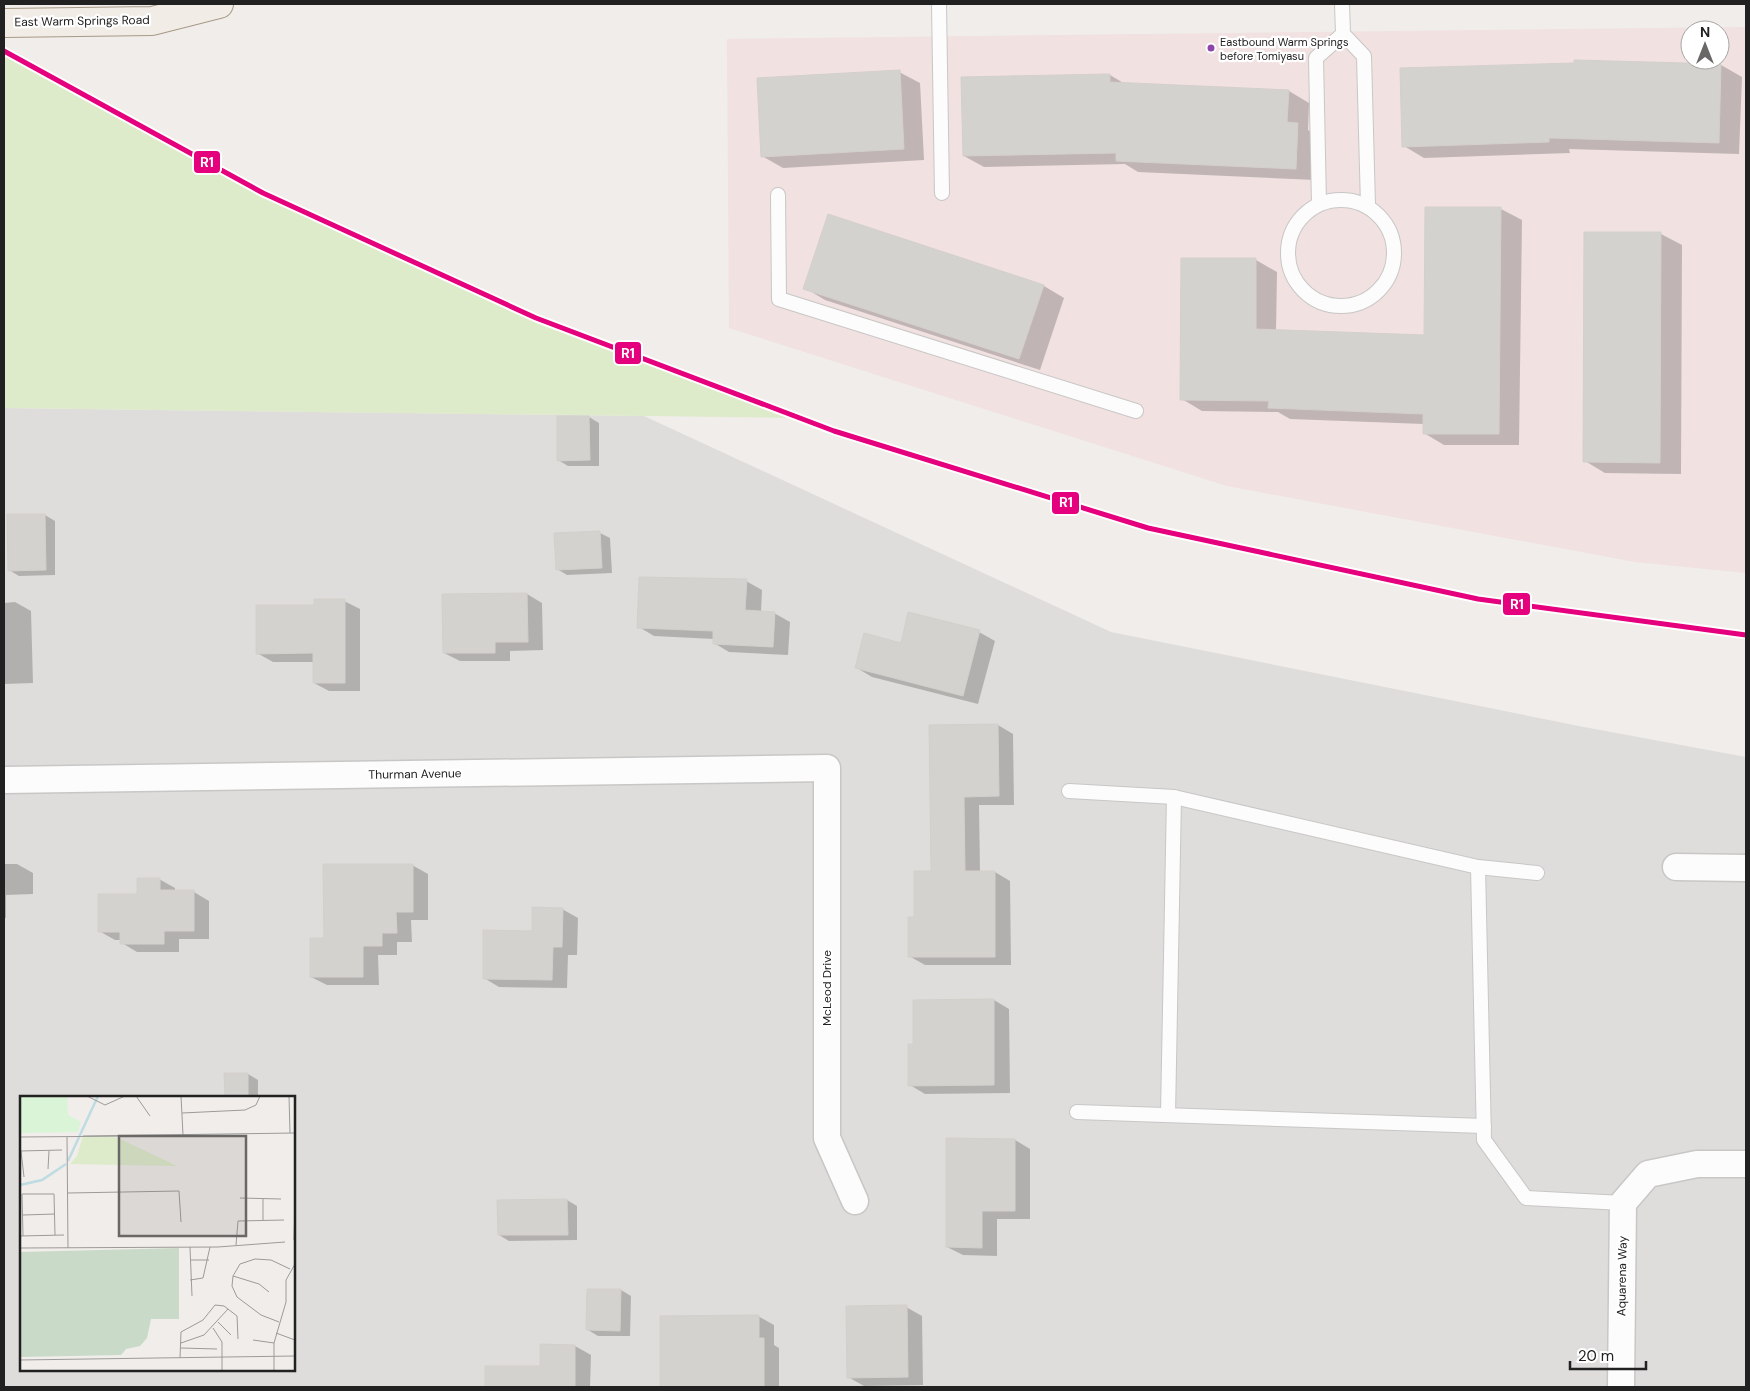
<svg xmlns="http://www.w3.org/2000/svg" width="1750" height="1391" font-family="'DM Sans',sans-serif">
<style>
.residential{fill:#dfdddb;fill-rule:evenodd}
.commercial{fill:#f1e1e1;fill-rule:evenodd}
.grass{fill:#deebca}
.shadow{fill:#0003}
.building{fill:#d4d2cf;stroke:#d3cfcb}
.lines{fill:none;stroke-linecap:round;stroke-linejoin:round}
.service-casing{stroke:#c8c7c6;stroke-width:16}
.minor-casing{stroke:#c8c7c6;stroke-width:29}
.primary-casing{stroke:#a79a86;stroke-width:30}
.service{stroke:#fdfcfc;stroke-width:14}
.minor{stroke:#fdfcfc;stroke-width:26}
.primary{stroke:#f2ece7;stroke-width:28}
.rail-1-casing{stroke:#fff;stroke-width:9}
.rail-1{stroke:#e5007d;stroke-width:5}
.bus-dot{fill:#8e44ad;stroke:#fff;stroke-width:2}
.labels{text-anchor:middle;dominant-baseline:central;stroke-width:4.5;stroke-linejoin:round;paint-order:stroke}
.bus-label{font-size:11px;fill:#212121;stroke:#fff;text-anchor:start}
.street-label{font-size:12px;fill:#212121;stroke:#fff}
.inset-river{fill:none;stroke:#bedce2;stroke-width:2.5}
.inset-road{fill:none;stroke:#9d9b9a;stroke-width:1}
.view{fill:#696867;fill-opacity:0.15;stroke:#696867;stroke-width:2.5}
.inset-edge{fill:none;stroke:#212121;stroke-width:2.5}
.line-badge{stroke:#fff;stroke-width:2}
.badge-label{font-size:14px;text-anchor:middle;font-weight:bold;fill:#fff}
</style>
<rect width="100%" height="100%" fill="#f0edea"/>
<path class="residential" d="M 4,408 L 644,416 L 1111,632 L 1584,727 L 1746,757 L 1746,1387 L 4,1387 ZM 21,1097 L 294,1097 L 294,1370 L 21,1370 Z"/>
<path class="commercial" d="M 1746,27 L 1746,573 L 1635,562 L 1227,486 L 729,328 L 727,39 ZM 1690,30 L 1720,30 L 1720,60 L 1690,60 Z"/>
<polygon class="grass" points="4,51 263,193 536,318 797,418 4,408"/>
<g class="shadow">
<polygon points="1721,65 1742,77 1739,154 1569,149 1570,153 1424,158 1404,146"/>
<polygon points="899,72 920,83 924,160 783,168 762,156"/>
<polygon points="1110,75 1125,84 1289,91 1309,103 1308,130 1318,136 1316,180 1138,172 1125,164 984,167 964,156"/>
<polygon points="1426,208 1501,209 1522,220 1519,445 1444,445 1424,433 1424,424 1290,419 1278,412 1202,411 1182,399 1182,259 1256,260 1277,272 1276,331 1425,336"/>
<polygon points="1586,233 1661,234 1682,245 1681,474 1605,473 1585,461"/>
<polygon points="1044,286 1064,298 1040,370 825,300 805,288"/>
<polygon points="589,417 599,423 599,466 568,466 558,460"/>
<polygon points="45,515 55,521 55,575 19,576 9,570"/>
<polygon points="600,533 610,538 612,573 567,575 557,569 555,534"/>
<polygon points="746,581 762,590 761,612 774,613 790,622 788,655 729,652 714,643 714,639 654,636 639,627"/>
<polygon points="527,594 542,603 543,650 510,651 510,661 460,661 444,653"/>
<polygon points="344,601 360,609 360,691 329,691 314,683 314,662 273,662 257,653 315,606"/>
<polygon points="15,602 31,611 33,683 4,684 4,603"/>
<polygon points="979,632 995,641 978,704 872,677 857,668 901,644"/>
<polygon points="998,725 1013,734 1014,805 979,805 980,872 995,872 1010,881 1011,965 925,965 909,956 916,918 933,872 930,726"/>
<polygon points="4,864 17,864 33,873 33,894 6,895 6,918 4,918"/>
<polygon points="412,865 428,874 428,920 411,920 412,942 397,942 397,955 378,955 379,985 327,985 311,977 325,939"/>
<polygon points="159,879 175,888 175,892 194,892 209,901 209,939 179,939 179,952 137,952 122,943 122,940 115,940 99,931"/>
<polygon points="562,909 578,918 577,955 568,955 567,988 499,987 484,978"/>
<polygon points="994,1000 1009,1009 1010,1093 925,1094 910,1085 914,1046"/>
<polygon points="226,1074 248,1074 258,1080 258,1097 226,1097"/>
<polygon points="1015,1140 1030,1149 1030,1219 997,1219 997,1256 963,1255 947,1247"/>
<polygon points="567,1200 577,1206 577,1240 509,1241 499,1235"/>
<polygon points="621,1290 631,1296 630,1336 598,1336 588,1330"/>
<polygon points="906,1307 922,1316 923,1385 864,1386 848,1377"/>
<polygon points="758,1316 774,1325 774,1345 779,1348 779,1387 661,1387 661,1317"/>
<polygon points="541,1346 575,1346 591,1355 590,1387 486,1387 487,1367 541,1367"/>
</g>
<g class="building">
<polygon points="1574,60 1721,64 1719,143 1549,138 1549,142 1402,147 1400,68 1574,63"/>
<polygon points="900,70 904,149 761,157 757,78"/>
<polygon points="1110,74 1110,82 1289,90 1287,122 1298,123 1296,169 1116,161 1116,153 963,156 961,77"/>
<polygon points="1425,207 1501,207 1499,434 1423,434 1423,414 1268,408 1269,401 1180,400 1181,258 1256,258 1256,329 1424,335"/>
<polygon points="828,214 1044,285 1019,359 803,289"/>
<polygon points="1584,232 1661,232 1660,463 1583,462"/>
<polygon points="557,416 589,416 590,460 557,461"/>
<polygon points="7,514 45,514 46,570 8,571"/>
<polygon points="600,531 602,568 556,570 554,533"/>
<polygon points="639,577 747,579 745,610 775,612 773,647 713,644 713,631 637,628"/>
<polygon points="527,593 528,642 495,642 495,653 443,653 442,594"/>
<polygon points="314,599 345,599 345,683 313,683 313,653 256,654 256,605 314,605"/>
<polygon points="908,612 980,630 963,696 855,668 864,633 901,643"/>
<polygon points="998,724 999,796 964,797 965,871 995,871 995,957 908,957 908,917 914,917 914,871 931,871 929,725"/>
<polygon points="323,864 413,864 413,912 396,912 397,933 382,933 382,946 363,946 363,977 310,977 310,938 324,938"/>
<polygon points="137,878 160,878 160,890 194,890 194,931 164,931 164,944 120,944 120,932 98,932 98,894 137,894"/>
<polygon points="532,907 563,908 562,947 553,947 552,980 483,979 483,930 532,931"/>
<polygon points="994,999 994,1085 908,1086 908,1044 913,1044 913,1000"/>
<polygon points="224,1073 248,1073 248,1097 225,1097"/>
<polygon points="946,1138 1015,1139 1015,1211 982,1211 982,1248 946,1247"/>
<polygon points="567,1199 568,1235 498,1235 497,1200"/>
<polygon points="587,1289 621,1289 620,1331 586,1330"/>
<polygon points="907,1305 908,1377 847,1378 846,1306"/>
<polygon points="759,1315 759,1338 764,1338 764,1386 660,1387 660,1316"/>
<polygon points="540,1344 575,1345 575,1387 485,1387 485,1366 540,1366"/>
</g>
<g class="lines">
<g class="service-casing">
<g id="service">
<polyline points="939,4 942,193"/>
<polyline points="1342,4 1343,34 1364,56 1368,206"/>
<polyline points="778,195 779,299 1136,411"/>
<circle cx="1341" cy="253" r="53"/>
<polyline points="1319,204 1316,58 1343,34"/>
<polyline points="1069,791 1174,797 1478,867 1484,1140 1526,1198 1623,1203"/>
<polyline points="1478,867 1537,873"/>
<polyline points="1077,1112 1484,1126"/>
<polyline points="1168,1115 1174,797"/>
</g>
</g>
<g class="minor-casing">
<g id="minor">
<polyline points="4,780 827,768 827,1138 855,1201"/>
<polyline points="1676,867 1746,868"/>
<polyline points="1621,1387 1623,1203 1648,1174 1697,1164 1746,1164"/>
</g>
</g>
<g class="primary-casing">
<polyline id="primary" points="4,23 152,21 219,4"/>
</g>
<use href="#service" class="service"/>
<use href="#minor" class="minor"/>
<use href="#primary" class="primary"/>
<g class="rail-1-casing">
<polyline id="rail-1" points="4,51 263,193 536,318 834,431 1148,528 1478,599 1746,635"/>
</g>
<use href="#rail-1" class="rail-1"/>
</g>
<circle class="bus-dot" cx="1211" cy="48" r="4.5"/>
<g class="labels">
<g class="bus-label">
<text x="1220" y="42">Eastbound Warm Springs<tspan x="1220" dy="14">before Tomiyasu</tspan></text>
</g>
<g class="street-label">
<text transform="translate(82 21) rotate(-1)">East Warm Springs Road</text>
<text transform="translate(415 774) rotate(-1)">Thurman Avenue</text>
<text transform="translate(827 988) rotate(-90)">McLeod Drive</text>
<text transform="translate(1622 1276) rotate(-89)">Aquarena Way</text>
</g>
</g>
<g transform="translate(20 1096)">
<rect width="275" height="275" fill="#f0edea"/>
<path d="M 63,40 L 96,41 L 157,70 L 50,68 L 57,60 Z" fill="#deebca"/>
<path d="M 159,152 L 159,223 L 131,223 L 127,242 L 120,250 L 106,253 L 101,259 L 0,261 L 0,156 Z" fill="#c9dac8"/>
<path d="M 0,0 L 47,0 L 48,19 L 61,26 L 58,36 L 0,37 Z" fill="#d9f4d7"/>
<path class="inset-river" d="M 48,65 L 78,0M 0,89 L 22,84 L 46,68"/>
<path class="inset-road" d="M 67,0 L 85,9 L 105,0M 116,0 L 130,20M 161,0 L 163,39M 269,0 L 270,37M 162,17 L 225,14 L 236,9 L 240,0M 63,40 L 275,37M 0,41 L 116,40M 47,41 L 48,152M 0,55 L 42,54M 1,55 L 4,81M 28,73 L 29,55M 48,97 L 159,95 L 161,126M 220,102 L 261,103M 243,103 L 243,124M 3,119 L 35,118M 0,140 L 44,139M 3,140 L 2,98 L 34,98 L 35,139M 274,144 L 275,107M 216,149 L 218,125 L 264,124M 170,151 L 172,200M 0,152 L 198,151 L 265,146M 170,164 L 189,164M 213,180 L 239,188 L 249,196M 170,184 L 183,182 L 190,151M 198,226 L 211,239M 259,226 L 241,219 L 217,201 L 212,190 L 213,180 L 220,168 L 235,163 L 251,164 L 270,173M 193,232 L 202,246 L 202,275M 256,237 L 275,244M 233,244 L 254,247M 161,247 L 184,239 L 208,213M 161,252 L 197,253M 160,262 L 161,236 L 183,224 L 195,209 L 204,210 L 217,220 L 218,243M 0,264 L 275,260M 254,275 L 254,247 L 266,206 L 266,184 L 275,168"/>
<path class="view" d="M 99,40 L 226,40 L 226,140 L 99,140 Z"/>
<rect width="275" height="275" class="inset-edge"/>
</g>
<g class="line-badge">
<rect x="193" y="150" width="28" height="24" rx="5" fill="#e5007d"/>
<rect x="614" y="341" width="28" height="24" rx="5" fill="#e5007d"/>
<rect x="1051" y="491" width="29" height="24" rx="5" fill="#e5007d"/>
<rect x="1502" y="592" width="29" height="24" rx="5" fill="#e5007d"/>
</g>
<g class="badge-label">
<text x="207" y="167">R1</text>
<text x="628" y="358">R1</text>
<text x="1066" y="507">R1</text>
<text x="1517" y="609">R1</text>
</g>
<rect width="1750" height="1391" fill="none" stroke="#212121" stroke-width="10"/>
<g transform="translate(1705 45)"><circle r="24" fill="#ffffff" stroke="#a6a6a6"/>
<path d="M0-4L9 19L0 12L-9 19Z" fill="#696867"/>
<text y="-8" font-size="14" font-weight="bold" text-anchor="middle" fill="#212121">N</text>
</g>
<path d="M1570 1361v8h76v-8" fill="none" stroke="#212121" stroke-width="2.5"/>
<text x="1578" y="1361" font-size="15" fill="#212121" stroke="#ffffff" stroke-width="4" paint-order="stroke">20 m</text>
</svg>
